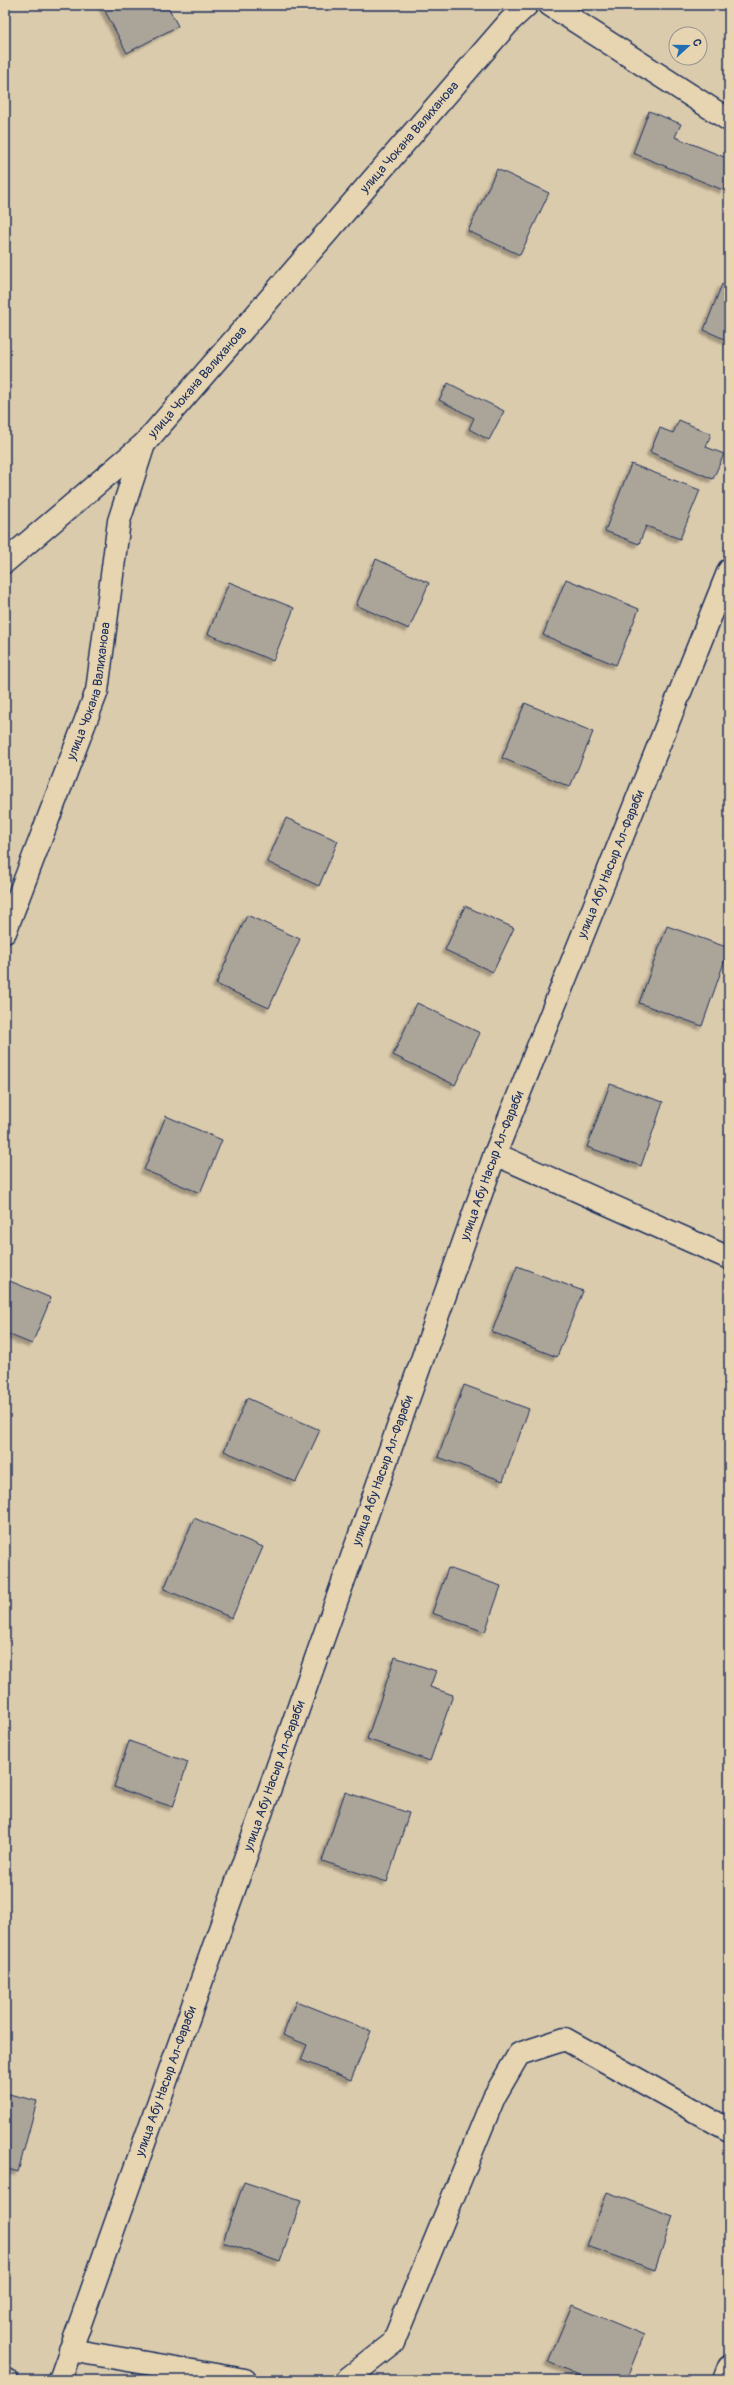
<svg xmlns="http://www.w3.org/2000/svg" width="734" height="2385" font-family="Pangolin,sans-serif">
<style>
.building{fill:#aba499;stroke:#1b2f5e;filter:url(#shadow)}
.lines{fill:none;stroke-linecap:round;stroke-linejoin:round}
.minor-casing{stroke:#1b2f5e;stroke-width:25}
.minor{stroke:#e7d5b2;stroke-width:22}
.labels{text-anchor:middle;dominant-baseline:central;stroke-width:4;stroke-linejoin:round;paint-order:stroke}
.street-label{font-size:13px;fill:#1b2f5e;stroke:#e7d5b2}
</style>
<defs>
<filter id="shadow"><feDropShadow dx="-3.5" dy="3.5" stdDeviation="1" flood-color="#0004"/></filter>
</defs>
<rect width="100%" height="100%" fill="#dbcbad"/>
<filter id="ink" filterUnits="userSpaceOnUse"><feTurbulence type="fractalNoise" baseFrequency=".025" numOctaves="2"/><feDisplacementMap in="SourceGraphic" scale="8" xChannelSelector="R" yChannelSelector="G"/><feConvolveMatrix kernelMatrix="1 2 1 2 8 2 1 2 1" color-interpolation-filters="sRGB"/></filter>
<g filter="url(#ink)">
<g class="building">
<polygon points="102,5 167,5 178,26 127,53"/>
<polygon points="649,111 681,124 675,137 729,159 729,175 723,190 633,153"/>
<polygon points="497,169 549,193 520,255 468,231"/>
<polygon points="722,284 729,287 729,341 704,330"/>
<polygon points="448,383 504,411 489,440 469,429 474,418 439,400"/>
<polygon points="679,420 711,434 706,447 724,454 713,479 650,452 660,428 673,433"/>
<polygon points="631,464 700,490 680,539 646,526 639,544 605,531"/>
<polygon points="376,559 429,583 409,629 356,605"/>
<polygon points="566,579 639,609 616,665 543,635"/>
<polygon points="229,582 294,608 273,661 208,634"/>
<polygon points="525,703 593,732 570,787 502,758"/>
<polygon points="286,818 338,841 319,886 267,862"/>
<polygon points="465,906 514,928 493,972 445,950"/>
<polygon points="247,915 300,939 269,1008 216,984"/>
<polygon points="667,926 729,948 702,1026 639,1003"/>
<polygon points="417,1003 480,1033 455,1085 393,1055"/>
<polygon points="610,1084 663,1102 641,1166 587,1147"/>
<polygon points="166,1116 222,1140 200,1193 144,1170"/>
<polygon points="517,1266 583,1291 557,1357 492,1332"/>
<polygon points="5,1279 51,1298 32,1344 5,1333 7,1321 5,1320"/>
<polygon points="464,1385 529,1409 503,1481 438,1457"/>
<polygon points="247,1398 320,1430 296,1482 224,1451"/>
<polygon points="194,1518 263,1547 232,1618 164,1589"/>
<polygon points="448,1568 501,1586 485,1632 432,1613"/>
<polygon points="395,1657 436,1671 430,1687 453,1695 430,1761 367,1739"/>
<polygon points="129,1741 188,1762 173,1807 114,1787"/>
<polygon points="345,1792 409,1813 387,1882 322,1861"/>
<polygon points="296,2001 371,2031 351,2080 301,2060 307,2045 283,2035"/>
<polygon points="5,2093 37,2101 18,2172 5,2168"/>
<polygon points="244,2182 301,2201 280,2262 223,2242"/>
<polygon points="607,2192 673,2216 655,2270 587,2246"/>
<polygon points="572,2305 644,2335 626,2380 591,2380 548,2362"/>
</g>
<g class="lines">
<g class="minor-casing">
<g id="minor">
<polyline points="550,5 729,120"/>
<polyline points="5,562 144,444"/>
<path id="s1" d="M 5,932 L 97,691 L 119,521 L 144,444 L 510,21 L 527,5"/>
<polyline points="495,1154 729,1258"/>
<polyline points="70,2350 245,2380"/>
<polyline points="5,2379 7,2380"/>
<path id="s2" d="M 60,2380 L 495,1154 L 729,570"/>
<polyline points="346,2380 393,2343 494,2097 519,2054 565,2039 729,2130"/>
<polyline points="724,2380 729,2367"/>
</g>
</g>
<use href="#minor" class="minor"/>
</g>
</g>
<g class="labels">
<g class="street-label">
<text stroke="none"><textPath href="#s1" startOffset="916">улица Чокана Валиханова</textPath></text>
<text stroke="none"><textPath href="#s1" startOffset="592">улица Чокана Валиханова</textPath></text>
<text stroke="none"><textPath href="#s1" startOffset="256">улица Чокана Валиханова</textPath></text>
<text stroke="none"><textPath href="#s2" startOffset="1613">улица Абу Насыр Ал-Фараби</textPath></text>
<text stroke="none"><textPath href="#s2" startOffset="1289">улица Абу Насыр Ал-Фараби</textPath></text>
<text stroke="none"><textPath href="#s2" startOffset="965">улица Абу Насыр Ал-Фараби</textPath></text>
<text stroke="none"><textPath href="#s2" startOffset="641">улица Абу Насыр Ал-Фараби</textPath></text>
<text stroke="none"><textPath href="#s2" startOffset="317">улица Абу Насыр Ал-Фараби</textPath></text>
</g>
</g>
<rect width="734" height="2385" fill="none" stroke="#e7d5b2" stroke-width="20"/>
<rect x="10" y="10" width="714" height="2365" fill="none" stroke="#1b2f5e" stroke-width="1.5" filter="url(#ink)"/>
<g transform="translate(688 46) rotate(69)"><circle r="19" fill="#e7d5b2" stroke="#959390"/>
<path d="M0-3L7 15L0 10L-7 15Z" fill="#1f6fb2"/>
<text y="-6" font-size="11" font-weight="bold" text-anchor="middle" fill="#1b2f5e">С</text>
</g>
</svg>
